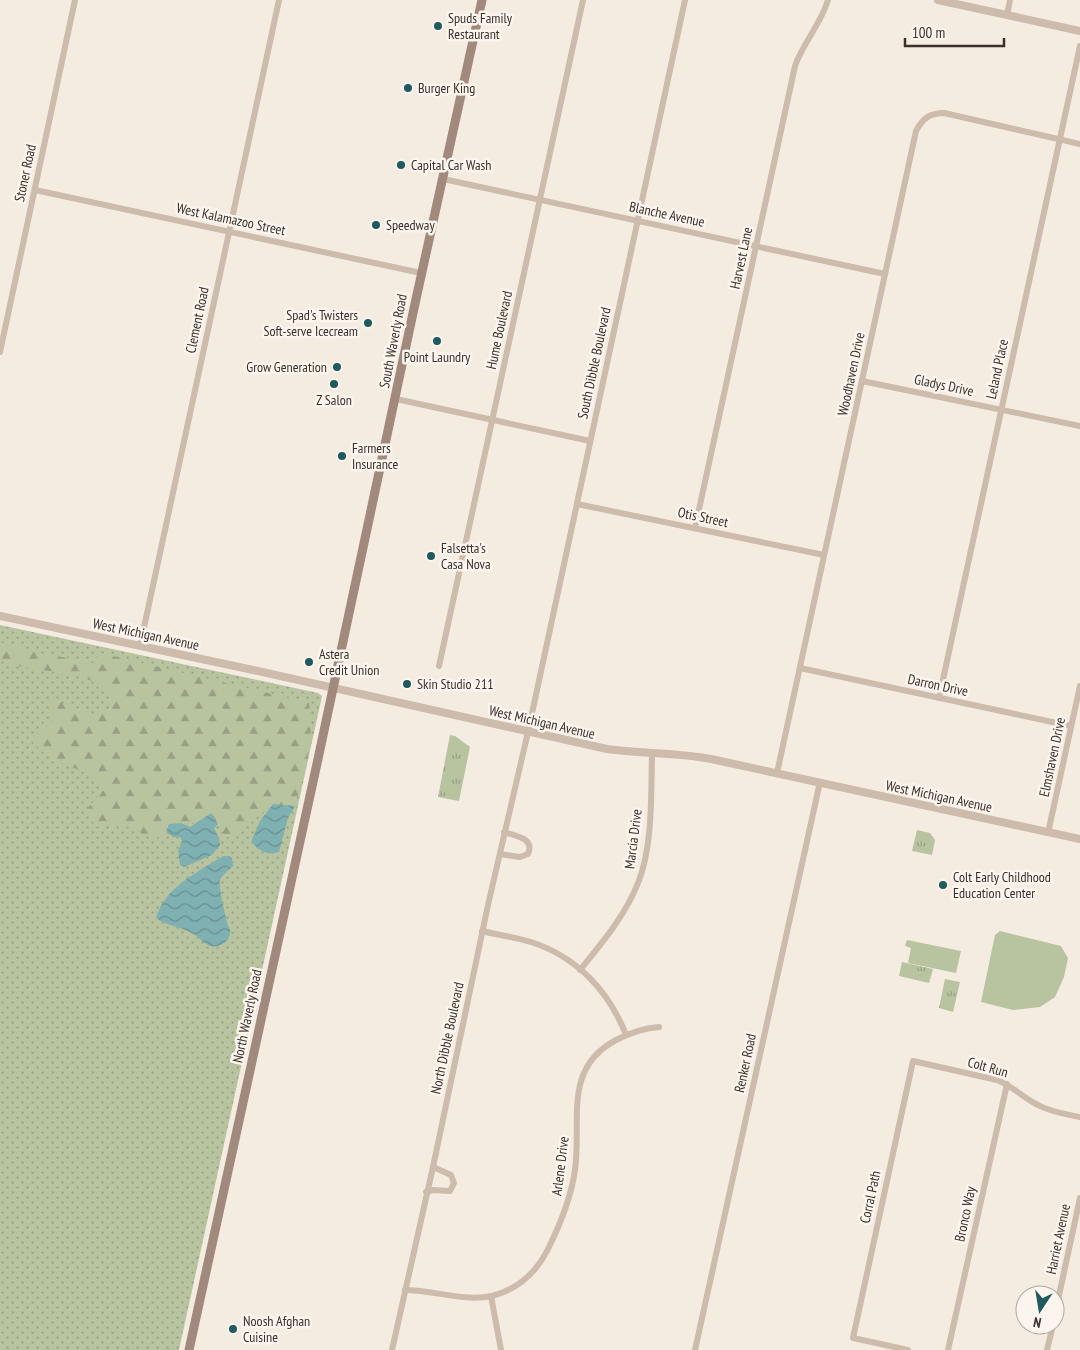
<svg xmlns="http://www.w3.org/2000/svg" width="1080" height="1350" font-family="'PT Sans Narrow',sans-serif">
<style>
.grass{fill:url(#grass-dots)}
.forest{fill:url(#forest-firs)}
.park{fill:url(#park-tufts)}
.pitch{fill:#b8c4a0}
.water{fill:url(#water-waves)}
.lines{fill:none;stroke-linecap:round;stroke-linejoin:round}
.minor{stroke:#cdbbac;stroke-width:6}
.tertiary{stroke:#cdbbac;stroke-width:8}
.secondary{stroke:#a18a7d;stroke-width:9}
.poi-dot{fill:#1f5a5e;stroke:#fbf5ee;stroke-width:2}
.labels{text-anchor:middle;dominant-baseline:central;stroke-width:5;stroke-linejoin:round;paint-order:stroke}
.poi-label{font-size:14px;fill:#3b302b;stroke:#fbf5ee;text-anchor:start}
.street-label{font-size:14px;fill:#3b302b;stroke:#fbf5ee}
</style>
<defs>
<pattern id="grass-dots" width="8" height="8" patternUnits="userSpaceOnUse" patternTransform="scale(1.25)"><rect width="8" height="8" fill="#b8c4a0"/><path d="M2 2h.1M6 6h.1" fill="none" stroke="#97a083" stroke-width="1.8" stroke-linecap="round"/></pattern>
<pattern id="forest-firs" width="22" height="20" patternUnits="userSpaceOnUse" patternTransform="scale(1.25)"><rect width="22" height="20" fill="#b8c4a0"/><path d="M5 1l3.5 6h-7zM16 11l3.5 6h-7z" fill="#97a083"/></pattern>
<pattern id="park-tufts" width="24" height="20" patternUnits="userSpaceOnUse" patternTransform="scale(1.25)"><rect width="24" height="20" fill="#b8c4a0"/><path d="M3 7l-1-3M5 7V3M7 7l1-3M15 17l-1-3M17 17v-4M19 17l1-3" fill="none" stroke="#97a083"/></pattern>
<pattern id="water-waves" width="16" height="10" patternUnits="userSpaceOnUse" patternTransform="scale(1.25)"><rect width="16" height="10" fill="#7fb0b2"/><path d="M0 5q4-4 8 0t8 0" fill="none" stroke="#699091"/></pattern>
</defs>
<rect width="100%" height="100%" fill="#f4ebe1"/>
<polygon class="grass" points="0,625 318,693 322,696 179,1350 0,1350"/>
<polygon class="forest" points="0,642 41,653 93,663 100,653 309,703 311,718 310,747 295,806 273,804 252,821 226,838 211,813 180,830 153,839 125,825 96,826 86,810 107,787 83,772 47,756 29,738 52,724 50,699 91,714 112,708 106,688 81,676 11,665 0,660"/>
<g class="park">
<polygon points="450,735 455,736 470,747 459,801 438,797"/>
<polygon points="917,830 930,833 935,840 932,855 912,851"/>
<polygon points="902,962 933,969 929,983 899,976"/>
<polygon points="945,979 960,982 953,1012 939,1008"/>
</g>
<g class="pitch">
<polygon points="1000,931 1061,946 1068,958 1064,977 1055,997 1040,1007 1013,1010 981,1002 995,935"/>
<polygon points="907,940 961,951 956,973 908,963 911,948 905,946"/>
</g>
<g class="water">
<path d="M 273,804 L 295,806 L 288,818 L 279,852 C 266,856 260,850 251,842 L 260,821 Z"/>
<polygon points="211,813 218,824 214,828 219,838 220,845 212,855 184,867 180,865 178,851 182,841 180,837 173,837 166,832 169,824 181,823 190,827"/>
<path d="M 223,856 L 229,856 L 232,858 L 233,866 C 229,870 222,875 220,880 C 218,887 226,917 228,926 C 229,928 231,930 230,933 C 230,942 218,948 210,946 C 204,944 200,938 195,935 C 183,927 167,926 156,918 C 165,887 198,872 223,856 Z"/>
</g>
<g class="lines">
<g class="minor">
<polyline points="1007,15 1010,0"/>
<polyline points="443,179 885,274"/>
<polyline points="35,190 421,273"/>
<polyline points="0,352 75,0"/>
<polyline points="862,381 1080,426"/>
<polyline points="396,399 590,441"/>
<polyline points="577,504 824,555"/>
<path d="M 695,528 L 795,66 C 803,43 821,24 828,0"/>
<polyline points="140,646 279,0"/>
<polyline points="439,666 583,0"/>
<polyline points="800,668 1071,726"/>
<polyline points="939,698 1080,46"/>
<path d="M 777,773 L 916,131 C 923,118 930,113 944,113 L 1080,144"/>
<polyline points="1048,833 1080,686"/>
<path d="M 500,854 L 520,857 L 528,854 C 535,838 516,836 504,832"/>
<path d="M 482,931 C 498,935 515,937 531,942 C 577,957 609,991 626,1035"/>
<path d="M 580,970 C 602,943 625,916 638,883 C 653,847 651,793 652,753"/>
<polyline points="426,1192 433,1190 450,1191 454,1183 451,1175 433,1167"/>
<path d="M 405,1290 C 435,1290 462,1302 492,1296 C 519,1289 536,1273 548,1249 C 561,1223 571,1198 575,1170 C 582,1120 562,1069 616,1040 C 630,1033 644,1028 659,1027"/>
<polyline points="491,1296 501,1350"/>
<polyline points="1055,1314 1080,1198"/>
<polyline points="392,1350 433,1167 488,905 528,732 685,0"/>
<polyline points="695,1350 820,782"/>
<path d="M 908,1350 L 853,1338 L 913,1061 L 997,1080 C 1013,1086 1023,1098 1038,1105 C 1050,1112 1066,1114 1080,1117"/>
<polyline points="948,1350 1007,1084"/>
<polyline points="1047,1350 1053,1325"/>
</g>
<g class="tertiary">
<polyline points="938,0 1080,31"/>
<path d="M 0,616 L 253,670 L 607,749 C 641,754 677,752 711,759 L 1080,839"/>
</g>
<polyline class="secondary" points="189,1350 318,759 416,299 482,0"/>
</g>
<g class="poi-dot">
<circle cx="438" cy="26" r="5"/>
<circle cx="408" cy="88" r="5"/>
<circle cx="401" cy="165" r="5"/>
<circle cx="376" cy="225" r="5"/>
<circle cx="368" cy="323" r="5"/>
<circle cx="437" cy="341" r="5"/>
<circle cx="337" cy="367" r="5"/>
<circle cx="334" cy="384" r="5"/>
<circle cx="342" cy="456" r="5"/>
<circle cx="431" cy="556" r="5"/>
<circle cx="309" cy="662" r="5"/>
<circle cx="407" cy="684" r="5"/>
<circle cx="943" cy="885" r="5"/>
<circle cx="233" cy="1329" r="5"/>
</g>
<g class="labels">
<g class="poi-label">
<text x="448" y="18">Spuds Family<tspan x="448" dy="16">Restaurant</tspan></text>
<text x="418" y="88">Burger King</text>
<text x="411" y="165">Capital Car Wash</text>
<text x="386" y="225">Speedway</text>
<text x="358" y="315" text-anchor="end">Spad's Twisters<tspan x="358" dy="16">Soft-serve Icecream</tspan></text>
<text x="437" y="357" text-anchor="middle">Point Laundry</text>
<text x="327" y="367" text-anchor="end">Grow Generation</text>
<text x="334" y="400" text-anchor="middle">Z Salon</text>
<text x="352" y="448">Farmers<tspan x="352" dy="16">Insurance</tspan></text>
<text x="441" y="548">Falsetta's<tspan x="441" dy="16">Casa Nova</tspan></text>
<text x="319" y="654">Astera<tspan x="319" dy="16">Credit Union</tspan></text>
<text x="417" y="684">Skin Studio 211</text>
<text x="953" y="877">Colt Early Childhood<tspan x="953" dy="16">Education Center</tspan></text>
<text x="243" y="1321">Noosh Afghan<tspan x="243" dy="16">Cuisine</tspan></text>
</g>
<g class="street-label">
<text transform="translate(25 173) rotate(-78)">Stoner Road</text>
<text transform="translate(667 214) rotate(12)">Blanche Avenue</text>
<text transform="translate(231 219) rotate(12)">West Kalamazoo Street</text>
<text transform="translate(741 258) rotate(-78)">Harvest Lane</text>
<text transform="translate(197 320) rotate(-78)">Clement Road</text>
<text transform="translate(499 330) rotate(-78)">Hume Boulevard</text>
<text transform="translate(393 341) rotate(-79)">South Waverly Road</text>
<text transform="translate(594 363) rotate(-78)">South Dibble Boulevard</text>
<text transform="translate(997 369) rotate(-78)">Leland Place</text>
<text transform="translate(851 374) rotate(-78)">Woodhaven Drive</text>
<text transform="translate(944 385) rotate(12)">Gladys Drive</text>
<text transform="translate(703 517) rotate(12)">Otis Street</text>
<text transform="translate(146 634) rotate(12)">West Michigan Avenue</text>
<text transform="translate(938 685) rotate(12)">Darron Drive</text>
<text transform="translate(542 722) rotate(13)">West Michigan Avenue</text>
<text transform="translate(1052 757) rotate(-78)">Elmshaven Drive</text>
<text transform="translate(939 796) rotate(12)">West Michigan Avenue</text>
<text transform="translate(633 839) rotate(-83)">Marcia Drive</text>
<text transform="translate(247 1016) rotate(-78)">North Waverly Road</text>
<text transform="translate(447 1038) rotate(-78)">North Dibble Boulevard</text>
<text transform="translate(745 1063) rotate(-78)">Renker Road</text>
<text transform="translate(988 1067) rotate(16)">Colt Run</text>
<text transform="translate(560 1166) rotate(-83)">Arlene Drive</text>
<text transform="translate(870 1197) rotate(-78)">Corral Path</text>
<text transform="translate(965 1214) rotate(-78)">Bronco Way</text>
<text transform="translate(1058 1239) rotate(-78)">Harriet Avenue</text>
</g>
</g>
<g transform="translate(1040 1310) rotate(192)"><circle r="24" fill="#fbf5ee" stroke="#aea6a0"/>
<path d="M0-4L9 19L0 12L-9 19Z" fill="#1f5a5e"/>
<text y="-8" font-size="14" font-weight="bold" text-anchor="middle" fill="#3b302b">N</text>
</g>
<path d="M905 38v8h99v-8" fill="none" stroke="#3b302b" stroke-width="2.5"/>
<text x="912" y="38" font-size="15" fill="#3b302b" stroke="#fbf5ee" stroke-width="4" paint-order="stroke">100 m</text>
</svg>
